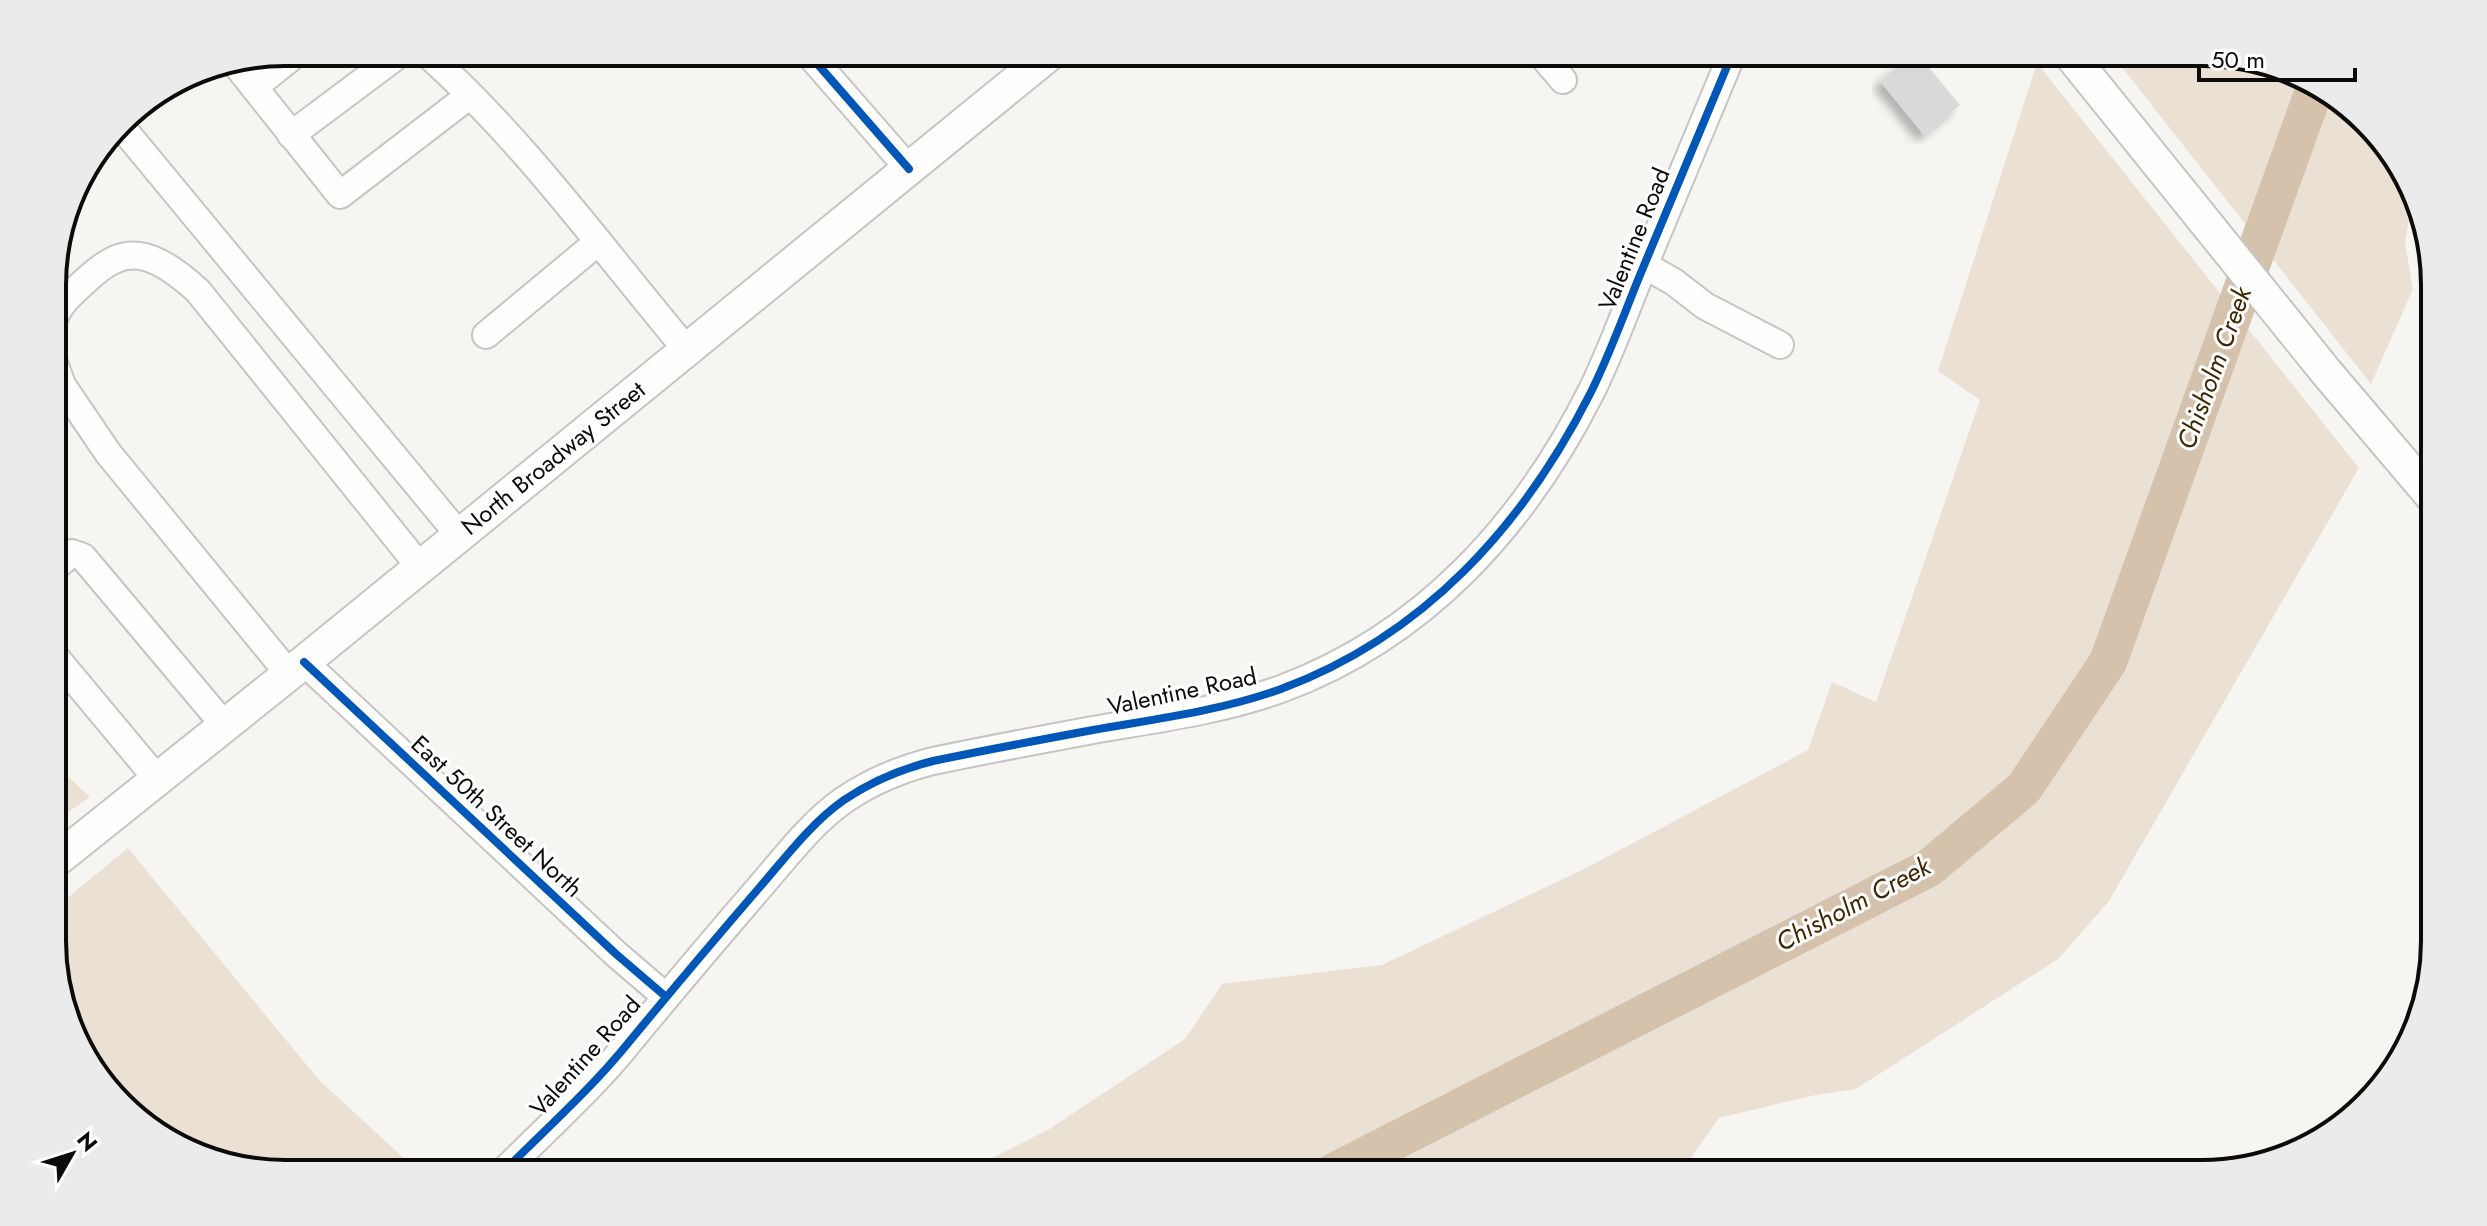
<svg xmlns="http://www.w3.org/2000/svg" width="2487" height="1226" font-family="Jost,sans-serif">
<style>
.green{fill:#eae0d4}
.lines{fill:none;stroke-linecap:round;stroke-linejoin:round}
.river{stroke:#d4c2ad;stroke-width:38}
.building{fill:#d9d9d9;filter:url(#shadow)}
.minor-casing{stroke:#c7c5c3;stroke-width:30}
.major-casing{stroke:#c7c5c3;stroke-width:36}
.path{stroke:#d0d0ce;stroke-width:4;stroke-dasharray:6 4;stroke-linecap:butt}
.minor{stroke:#fefefd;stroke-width:26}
.major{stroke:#fefefd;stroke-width:32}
.cycleway-casing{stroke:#fff;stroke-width:13}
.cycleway{stroke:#0057b8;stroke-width:8}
.labels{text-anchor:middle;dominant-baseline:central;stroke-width:6;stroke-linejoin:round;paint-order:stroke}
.street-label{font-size:24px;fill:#0d0b09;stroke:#fff}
.water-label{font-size:26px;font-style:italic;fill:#402602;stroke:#fff}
.rim{fill:none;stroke:#0d0b09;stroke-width:4}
</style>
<defs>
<filter id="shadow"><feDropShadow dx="-7" dy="7" stdDeviation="4" flood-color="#0004"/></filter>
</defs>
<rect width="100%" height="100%" fill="#f7f5f2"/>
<g class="green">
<polygon points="2110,52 2202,52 2305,76 2387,143 2412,204 2405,242 2413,289 2371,384"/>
<polygon points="2037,63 2359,468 2109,901 2058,959 1856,1089 1810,1096 1719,1118 1690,1159 1650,1174 961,1174 1051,1128 1185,1039 1222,984 1382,965 1584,869 1808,750 1832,682 1876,702 1980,400 1938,371"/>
<polygon points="54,764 90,797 54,822"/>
<polygon points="128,848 319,1080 421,1174 285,1174 182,1150 100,1083 54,972 54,909"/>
</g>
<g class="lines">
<polyline class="river" points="1330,1174 1929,868 2024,788 2108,662 2316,85"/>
</g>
<polygon class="building" points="1916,52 1960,105 1924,135 1880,81"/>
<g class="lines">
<g class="minor-casing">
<g id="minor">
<path d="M 425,52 C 524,140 601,248 686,349"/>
<polyline points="807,52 909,169"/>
<polyline points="1539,52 1563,80"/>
<polyline points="234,62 340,195 470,95"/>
<polyline points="254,87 298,52"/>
<polyline points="120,125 459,535"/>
<polyline points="291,135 402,52"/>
<polyline points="1644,265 1674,282 1705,306 1780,345"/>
<path d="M 53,323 C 56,307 71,294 83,283 C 92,275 102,265 114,260 C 144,245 176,271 198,291 L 420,567"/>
<polyline points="486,335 598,242"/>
<polyline points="53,360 62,385 108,453 289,674"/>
<polyline points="53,569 72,553 83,557 225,726"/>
<polyline points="53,654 158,780"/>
<polyline points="304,662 616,954 665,996"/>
<path d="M 505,1170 C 547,1128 592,1088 629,1042 C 672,990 715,939 759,888 C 786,857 811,823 844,800 C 872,781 901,769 933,761 C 986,750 1039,740 1093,730 C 1156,719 1220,711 1281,689 C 1424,636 1524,525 1591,392 C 1610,354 1624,314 1640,275 C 1671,201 1702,126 1733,52"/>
</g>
</g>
<g class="major-casing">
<g id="major">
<polyline points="2068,52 2327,373 2434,499"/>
<polyline points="54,862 304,662 1052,52"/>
</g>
</g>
<g class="path">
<polyline points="2036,52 2043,60"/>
<polyline points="2421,522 2434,539"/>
</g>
<use href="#minor" class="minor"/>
<use href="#major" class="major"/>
<g class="cycleway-casing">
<g id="cycleway">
<polyline points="807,52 909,169"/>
<polyline points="304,662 616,954 665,996"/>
<path d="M 505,1170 C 547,1128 592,1088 629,1042 C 672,990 715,939 759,888 C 786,857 811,823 844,800 C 872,781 901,769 933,761 C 986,750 1039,740 1093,730 C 1156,719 1220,711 1281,689 C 1424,636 1524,525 1591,392 C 1610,354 1624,314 1640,275 C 1671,201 1702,126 1733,52"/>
</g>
</g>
<use href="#cycleway" class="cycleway"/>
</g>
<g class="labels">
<g class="street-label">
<text transform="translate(1634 239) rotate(-68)">Valentine Road</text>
<text transform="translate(553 458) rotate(-39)">North Broadway Street</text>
<text transform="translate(1182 691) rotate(-12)">Valentine Road</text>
<text transform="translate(497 816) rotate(43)">East 50th Street North</text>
<text transform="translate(585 1056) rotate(-48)">Valentine Road</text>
</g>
<g class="water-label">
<text transform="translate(2214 368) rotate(-70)">Chisholm Creek</text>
<text transform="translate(1853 904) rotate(-28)">Chisholm Creek</text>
</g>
</g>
<path d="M0 0H2487V1226H0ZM285 66H2202A219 219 0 0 1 2421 285V941A219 219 0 0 1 2202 1160H285A219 219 0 0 1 66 941V285A219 219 0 0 1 285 66Z" fill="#ecebeb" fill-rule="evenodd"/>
<path class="rim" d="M285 66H2202A219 219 0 0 1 2421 285V941A219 219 0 0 1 2202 1160H285A219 219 0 0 1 66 941V285A219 219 0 0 1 285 66Z"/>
<g transform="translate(72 1154) rotate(51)" stroke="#ffffff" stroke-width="6" paint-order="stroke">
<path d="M0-6L14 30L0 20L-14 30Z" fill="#0d0b09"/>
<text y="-12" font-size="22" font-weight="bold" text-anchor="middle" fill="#0d0b09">N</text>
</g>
<path d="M2199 68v12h156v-12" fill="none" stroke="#0d0b09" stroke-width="4"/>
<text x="2211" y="68" font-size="24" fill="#0d0b09" stroke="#ffffff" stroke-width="6" paint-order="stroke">50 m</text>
</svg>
